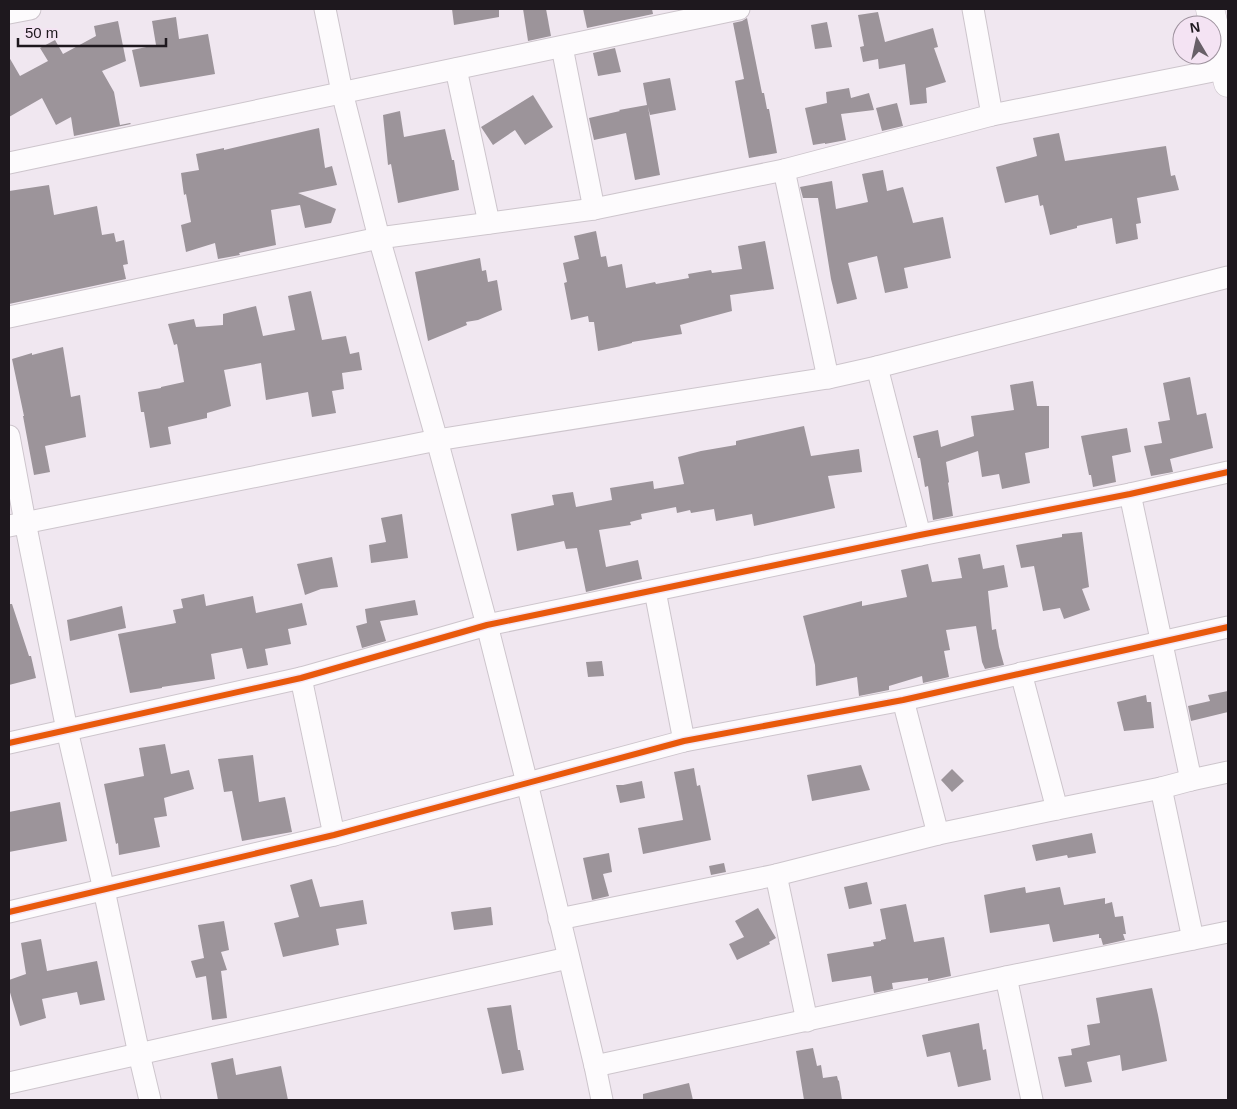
<svg xmlns="http://www.w3.org/2000/svg" width="1237" height="1109" font-family="Arial,sans-serif">
<style>
.building{fill:#9c949a}
.lines{fill:none;stroke-linecap:round;stroke-linejoin:round}
.street-casing{stroke:#cdc5cc;stroke-width:23}
.secondary-casing{stroke:#cdc5cc;stroke-width:29}
.street{stroke:#fdfbfd;stroke-width:21}
.secondary{stroke:#fdfbfd;stroke-width:28}
.cycleway-casing{stroke:#f4e3f3;stroke-width:9}
.cycleway{stroke:#e8590c;stroke-width:6}
</style>
<rect width="100%" height="100%" fill="#f0e7f0"/>
<g class="building">
<polygon points="452,9 499,9 499,17 454,25"/>
<polygon points="523,9 546,9 551,36 528,41"/>
<polygon points="583,9 652,9 653,14 587,28"/>
<polygon points="878,12 885,42 933,28 938,47 934,48 946,82 926,88 927,103 910,105 905,64 879,69 878,59 863,62 860,47 864,46 858,15"/>
<polygon points="176,17 179,39 208,34 215,74 140,87 132,50 156,45 152,21"/>
<polygon points="747,18 762,93 764,93 767,109 769,109 777,153 749,158 735,81 744,79 733,23 742,21"/>
<polygon points="118,21 126,61 102,71 114,92 120,125 130,123 131,124 74,136 71,117 56,125 42,98 9,117 9,57 20,76 48,61 40,48 55,40 63,54 96,36 94,26"/>
<polygon points="827,22 832,47 815,49 811,25"/>
<polygon points="615,48 621,72 598,76 593,53"/>
<polygon points="670,78 676,110 650,115 648,107 660,175 635,180 626,133 594,140 589,118 620,111 619,110 647,105 643,83"/>
<polygon points="849,88 851,98 869,93 874,110 841,114 846,140 825,144 825,143 813,145 805,108 827,103 826,92"/>
<polygon points="533,95 553,127 525,145 515,130 493,145 481,127"/>
<polygon points="897,103 903,126 882,131 876,108"/>
<polygon points="400,111 404,137 445,129 452,160 454,160 459,190 398,203 391,164 388,165 383,115"/>
<polygon points="319,128 325,168 332,166 337,185 298,193 336,209 331,223 305,228 300,205 271,210 276,245 239,253 240,255 218,259 215,243 186,252 181,225 191,222 186,194 184,195 181,173 199,170 196,154 224,148 224,150"/>
<polygon points="1059,133 1065,161 1166,146 1171,176 1175,175 1179,190 1137,198 1141,223 1136,224 1138,239 1116,244 1112,218 1077,226 1077,228 1050,235 1043,205 1040,206 1038,195 1005,203 996,167 1037,156 1033,138"/>
<polygon points="883,170 887,191 903,187 913,223 943,217 951,258 904,268 908,288 885,293 877,256 848,263 857,299 837,304 831,279 818,198 803,198 800,187 832,181 836,209 868,202 862,174"/>
<polygon points="49,185 54,215 97,206 102,235 114,233 116,242 124,240 128,264 123,265 126,279 9,304 9,191"/>
<polygon points="596,231 601,257 606,256 608,267 622,264 626,288 655,282 656,284 689,278 688,274 711,270 712,273 742,269 738,246 765,241 774,289 730,295 732,311 680,325 682,334 632,342 632,343 620,346 621,346 598,351 594,322 589,322 588,316 571,320 564,283 567,282 563,263 579,259 574,236"/>
<polygon points="480,258 482,271 486,270 488,282 497,280 502,310 478,320 466,322 467,325 428,341 415,272"/>
<polygon points="311,291 322,340 346,336 350,354 359,352 362,370 342,373 344,389 332,391 336,413 312,417 308,392 266,400 261,363 224,370 231,406 207,413 207,418 168,427 171,444 150,448 144,412 141,412 138,392 161,388 161,387 184,382 177,344 174,345 168,324 194,319 196,327 223,325 223,314 256,306 263,336 295,330 288,296"/>
<polygon points="63,347 71,397 80,395 86,437 45,446 50,472 34,475 23,416 24,416 12,359 32,353 32,355"/>
<polygon points="1190,377 1197,415 1206,413 1213,448 1170,459 1173,472 1151,476 1144,446 1162,443 1158,422 1170,420 1163,383"/>
<polygon points="1033,381 1037,406 1049,406 1049,448 1025,453 1030,483 1002,489 999,474 982,477 978,451 946,462 949,482 948,483 953,516 933,520 928,486 925,487 920,458 918,458 913,436 938,430 941,447 974,436 971,416 1014,410 1010,385"/>
<polygon points="804,426 811,456 859,449 862,472 828,476 835,508 754,526 752,514 716,521 714,509 691,513 690,510 677,513 676,507 641,514 642,519 630,522 631,525 599,530 606,567 638,560 642,579 586,592 577,548 566,549 564,541 517,551 511,514 554,505 552,495 573,492 576,507 612,500 610,488 653,481 654,489 684,484 678,457 701,451 736,445 736,441"/>
<polygon points="1127,428 1131,452 1112,456 1116,482 1093,487 1091,475 1089,475 1081,436"/>
<polygon points="402,514 408,558 371,563 369,545 386,542 381,518"/>
<polygon points="1082,532 1089,587 1082,589 1090,610 1064,619 1060,608 1043,611 1034,566 1021,568 1016,545 1062,537 1062,534"/>
<polygon points="980,554 983,569 1004,565 1008,587 988,591 992,630 996,629 999,647 1004,665 985,669 982,662 976,626 946,630 950,650 944,651 949,677 923,683 922,676 889,686 889,690 859,696 857,677 816,686 815,665 803,616 862,601 862,606 907,597 901,570 928,564 932,582 962,578 958,558"/>
<polygon points="332,557 338,587 321,589 305,595 297,564"/>
<polygon points="204,594 206,606 253,596 256,613 302,603 307,625 288,629 291,644 265,649 268,665 247,669 242,648 211,654 215,679 162,687 162,688 130,693 118,634 176,623 173,610 183,608 181,599"/>
<polygon points="415,600 418,615 380,621 386,641 362,648 356,626 367,623 365,609"/>
<polygon points="9,604 12,604 29,656 31,656 36,678 9,685"/>
<polygon points="122,606 126,628 70,641 67,620"/>
<polygon points="602,661 604,676 588,677 586,662"/>
<polygon points="1228,691 1228,712 1191,721 1188,706 1210,701 1208,695"/>
<polygon points="1146,695 1147,702 1151,702 1154,728 1124,731 1117,702"/>
<polygon points="165,744 171,774 189,770 194,789 164,798 167,816 154,818 160,847 119,855 118,843 116,844 104,784 144,776 139,748"/>
<polygon points="253,755 259,802 285,797 292,832 242,841 232,791 224,792 218,759"/>
<polygon points="861,765 870,790 812,801 807,775"/>
<polygon points="694,768 697,786 700,785 711,840 643,854 638,828 683,820 674,772"/>
<polygon points="952,769 964,781 952,792 941,780"/>
<polygon points="642,781 645,798 620,803 616,785 623,785"/>
<polygon points="60,802 67,841 9,852 9,812"/>
<polygon points="1092,833 1096,853 1068,858 1067,855 1036,861 1032,845"/>
<polygon points="609,853 612,872 603,874 609,896 592,900 583,858"/>
<polygon points="724,863 726,872 711,875 709,866"/>
<polygon points="312,879 320,907 363,900 367,924 336,929 339,945 283,957 274,923 299,917 290,885"/>
<polygon points="867,882 872,904 849,909 844,887"/>
<polygon points="1025,887 1026,893 1060,887 1064,905 1105,898 1105,904 1112,902 1115,917 1123,916 1126,934 1123,934 1125,940 1103,945 1101,938 1099,938 1099,934 1053,942 1049,924 990,933 984,895"/>
<polygon points="906,904 914,942 944,937 951,976 928,981 928,978 892,983 893,989 874,993 871,976 832,982 827,954 874,946 873,942 881,941 881,940 886,939 880,909"/>
<polygon points="491,907 493,925 454,930 451,912"/>
<polygon points="758,908 776,938 769,942 770,944 737,960 729,944 744,937 735,921"/>
<polygon points="224,921 229,950 221,952 227,970 221,971 227,1018 212,1020 206,976 196,978 191,961 204,958 198,925"/>
<polygon points="41,939 47,971 97,961 105,1000 80,1005 77,992 42,999 46,1018 20,1026 9,989 9,980 26,974 21,943"/>
<polygon points="1152,988 1158,1015 1167,1061 1122,1071 1120,1055 1087,1062 1092,1082 1065,1087 1058,1057 1072,1055 1071,1049 1090,1045 1087,1025 1100,1023 1096,998"/>
<polygon points="511,1005 518,1050 520,1050 524,1070 502,1074 487,1008"/>
<polygon points="979,1023 983,1050 986,1049 991,1080 958,1087 950,1052 927,1057 922,1035"/>
<polygon points="813,1048 817,1066 821,1065 823,1078 837,1076 838,1080 839,1081 842,1100 804,1100 796,1051"/>
<polygon points="233,1058 236,1075 281,1066 288,1100 218,1100 211,1063"/>
<polygon points="689,1083 693,1100 643,1100 643,1094"/>
</g>
<g class="lines">
<g class="street-casing">
<g id="street">
<polyline points="325,9 342,92 379,238 437,440 487,625 527,783 595,1066 602,1100"/>
<polyline points="973,9 992,115"/>
<polyline points="9,13 30,9"/>
<polyline points="562,47 594,209"/>
<polyline points="456,69 489,223"/>
<polyline points="9,163 739,9"/>
<polyline points="784,170 828,378"/>
<polyline points="9,317 379,238 594,209 784,170 992,115 1228,68"/>
<polyline points="877,367 920,535"/>
<polyline points="9,436 25,522 67,730 104,890 139,1054 150,1100"/>
<polyline points="1130,494 1191,780"/>
<polyline points="9,526 437,440 828,378 877,367 1228,277"/>
<polyline points="655,591 684,741"/>
<polyline points="1021,673 1057,809"/>
<polyline points="301,678 334,835"/>
<polyline points="903,700 938,834"/>
<polyline points="9,743 301,678 487,625 920,535 1130,494 1228,472"/>
<polyline points="1161,788 1193,939"/>
<polyline points="776,875 807,1021"/>
<polyline points="9,912 334,835 684,741 903,700 1228,627"/>
<polyline points="559,919 776,875 938,834 1057,809 1161,788 1191,780 1228,772"/>
<polyline points="1006,977 1032,1100"/>
<polyline points="595,1066 1006,977 1228,932"/>
<polyline points="9,1083 568,958"/>
</g>
</g>
<g class="secondary-casing">
<polyline id="secondary" points="1210,9 1228,83"/>
</g>
<use href="#street" class="street"/>
<use href="#secondary" class="secondary"/>
<g class="cycleway-casing">
<g id="cycleway">
<polyline points="9,743 301,678 487,625 920,535 1130,494 1228,472"/>
<polyline points="9,912 334,835 684,741 903,700 1228,627"/>
</g>
</g>
<use href="#cycleway" class="cycleway"/>
</g>
<rect width="1237" height="1109" fill="none" stroke="#1e181e" stroke-width="20"/>
<g transform="translate(1197 40) rotate(351)"><circle r="24" fill="#f4e3f3" stroke="#9e929e"/>
<path d="M0-4L9 19L0 12L-9 19Z" fill="#686068"/>
<text y="-8" font-size="14" font-weight="bold" text-anchor="middle" fill="#1e181e">N</text>
</g>
<path d="M18 38v8h148v-8" fill="none" stroke="#1e181e" stroke-width="2.5"/>
<text x="25" y="38" font-size="15" fill="#1e181e" stroke="#f4e3f3" stroke-width="4" paint-order="stroke">50 m</text>
</svg>
